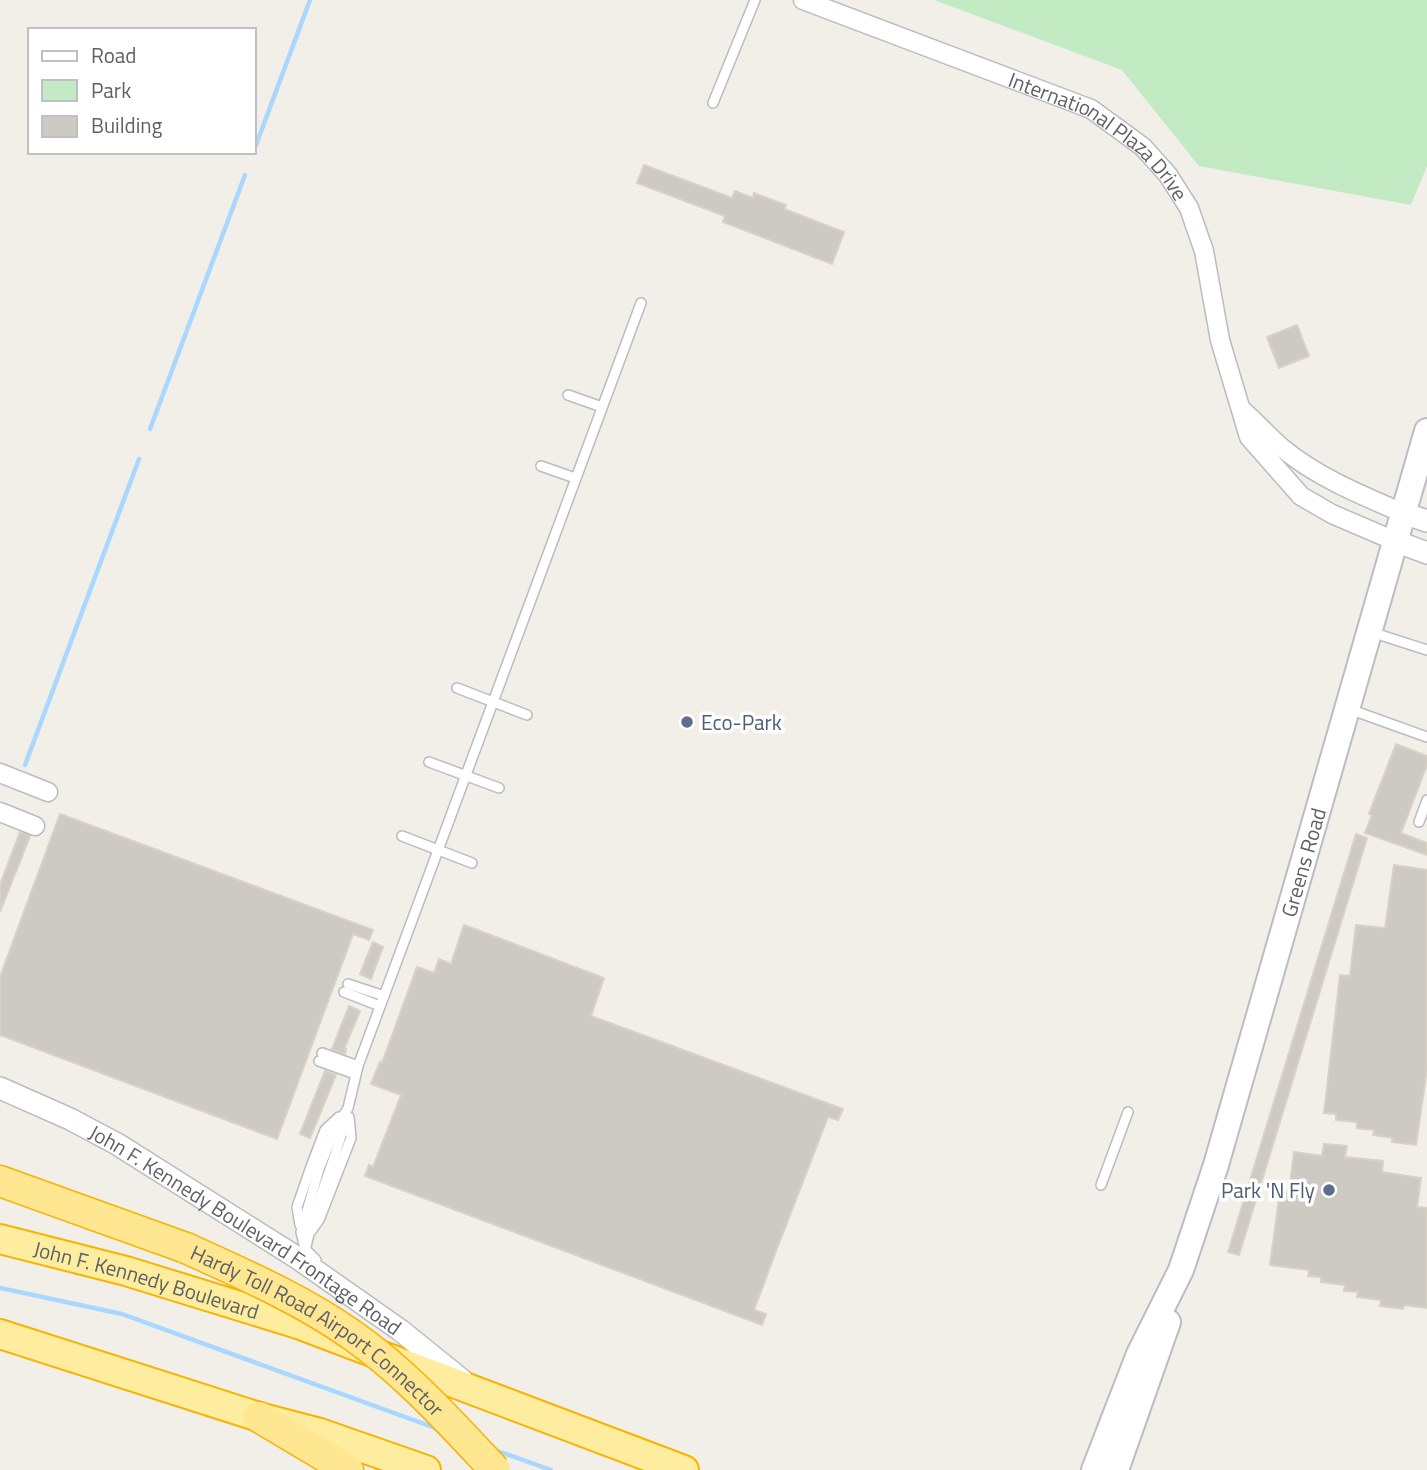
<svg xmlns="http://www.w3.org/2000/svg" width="1427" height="1470" font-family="'Titillium Web',sans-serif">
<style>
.green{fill:#c2eac3}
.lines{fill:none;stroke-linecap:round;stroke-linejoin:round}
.stream{stroke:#a9d7ff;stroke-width:4.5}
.building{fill:#cdcac4;stroke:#d7d2c4;stroke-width:2}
.service-casing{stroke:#b9bcc1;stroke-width:12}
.minor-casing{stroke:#b9bcc1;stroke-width:21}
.tertiary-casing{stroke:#b9bcc1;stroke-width:24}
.secondary-casing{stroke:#babdc3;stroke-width:28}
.trunk-casing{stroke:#f8b200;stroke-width:32}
.motorway-casing{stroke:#f8b200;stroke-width:33}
.service{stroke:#fff;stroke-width:9}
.minor{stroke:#fff;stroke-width:18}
.tertiary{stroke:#fff;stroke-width:21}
.secondary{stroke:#fff;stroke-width:24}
.trunk{stroke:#ffed9f;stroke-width:28}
.motorway{stroke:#ffe690;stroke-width:30}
.motorway-bridge-casing{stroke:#f8b200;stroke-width:33;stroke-linecap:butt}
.motorway-bridge{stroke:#ffe690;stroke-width:30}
.service-dot{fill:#5c6f8a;stroke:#fff;stroke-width:2.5}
.labels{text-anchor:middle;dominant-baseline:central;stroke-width:7;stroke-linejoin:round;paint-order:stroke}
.street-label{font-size:21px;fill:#5e6268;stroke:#fff}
.service-label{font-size:21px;fill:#4e5e75;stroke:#fff;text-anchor:start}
</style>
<rect width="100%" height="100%" fill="#f1efe7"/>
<polygon class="green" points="934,0 1427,0 1427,166 1411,205 1199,166 1122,70"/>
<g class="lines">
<g class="stream">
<polyline points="256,145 310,0"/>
<polyline points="150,429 245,175"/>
<polyline points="25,765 139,459"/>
<polyline points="0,1288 122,1314 438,1429"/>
<polyline points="492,1449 551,1470"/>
</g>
</g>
<g class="building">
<polygon points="644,165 732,198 735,191 753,198 754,193 786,205 784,209 844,232 832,264 723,222 725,216 637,183"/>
<polygon points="1297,325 1309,356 1279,368 1267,337"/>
<polygon points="1396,744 1427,756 1427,765 1401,833 1427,843 1427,855 1365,833 1372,815 1369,814"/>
<polygon points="60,814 373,930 369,940 353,934 277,1139 0,1035 0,977"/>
<polygon points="20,832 30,836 0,912 0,885"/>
<polygon points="1356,834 1367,838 1239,1255 1228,1252"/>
<polygon points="1394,865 1427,870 1427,1069 1416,1145 1392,1142 1393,1138 1373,1135 1374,1130 1357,1128 1357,1122 1336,1120 1336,1114 1324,1113 1340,975 1350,976 1356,925 1385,928"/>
<polygon points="464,925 604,978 591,1016 843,1109 838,1120 828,1117 773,1259 754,1310 766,1314 762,1325 365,1176 369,1165 373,1167 401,1095 371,1084 380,1062 382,1063 417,967 434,973 439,959 451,964"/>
<polygon points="373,942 383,947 371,979 360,974"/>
<polygon points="349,1006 360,1011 344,1049 346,1049 345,1054 332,1049"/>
<polygon points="325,1071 336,1075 310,1138 300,1134"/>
<polygon points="1324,1144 1347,1146 1345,1157 1383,1161 1382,1172 1421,1178 1417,1207 1427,1208 1427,1308 1404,1305 1403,1309 1380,1306 1381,1300 1357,1297 1358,1292 1344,1291 1345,1285 1321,1282 1321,1277 1308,1276 1309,1270 1270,1265 1280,1191 1289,1192 1294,1152 1322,1156"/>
</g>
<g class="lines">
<g class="service-casing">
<g id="service">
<polyline points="713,103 755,0"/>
<polyline points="568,395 602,407"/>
<polyline points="541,466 575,478"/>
<polyline points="1371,632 1427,650"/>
<polyline points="457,688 527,715"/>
<polyline points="1349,709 1427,737"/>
<polyline points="429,762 499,788"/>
<polyline points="1419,822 1427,800"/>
<polyline points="402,836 472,863"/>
<polyline points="348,984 384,996"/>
<polyline points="344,992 380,1006"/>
<polyline points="322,1053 358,1066"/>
<polyline points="319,1061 355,1074"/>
<polyline points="1101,1185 1128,1112"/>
<polyline points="300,1225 297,1207 312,1164 325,1130 339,1117"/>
<polyline points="311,1231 319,1220 351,1138 349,1117"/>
<path d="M 306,1247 C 315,1202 336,1161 346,1117"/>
<polyline points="316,1260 305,1249 301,1232 319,1169 334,1131 348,1108 358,1066 641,303"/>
</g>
</g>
<g class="minor-casing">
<g id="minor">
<path id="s1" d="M 803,0 L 1091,109 L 1143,147 L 1168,175 L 1189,208 L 1204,251 L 1220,340 L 1249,437 L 1301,496 L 1332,514 L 1395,541"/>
<path d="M 1242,410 C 1256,422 1268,436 1282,448 C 1317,477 1361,495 1403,513"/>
<polyline points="0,773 48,792"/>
<polyline points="0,812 35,826"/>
</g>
</g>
<g class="tertiary-casing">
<g id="tertiary">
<polyline points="1403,513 1427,521"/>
<polyline points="1395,541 1427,553"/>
<path id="s2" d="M 0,1088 L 70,1119 L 117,1144 L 296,1257 L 400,1330 L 462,1380"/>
</g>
</g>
<g class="secondary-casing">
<g id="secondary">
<path id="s3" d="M 1094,1470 L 1139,1354 L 1181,1270 L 1216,1165 L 1427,431"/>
<polyline points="1116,1470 1168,1322"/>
</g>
</g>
<g class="trunk-casing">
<g id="trunk">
<path id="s4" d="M 0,1239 L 126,1271 L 298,1324 L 684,1470"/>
<polyline points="0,1334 259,1417 320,1433 426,1470"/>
</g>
</g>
<g class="motorway-casing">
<g id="motorway">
<polyline points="0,1181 186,1248"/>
<polyline points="259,1417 348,1470"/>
</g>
</g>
<use href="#service" class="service"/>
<use href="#minor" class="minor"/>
<use href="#tertiary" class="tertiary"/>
<use href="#secondary" class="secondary"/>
<use href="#trunk" class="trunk"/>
<use href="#motorway" class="motorway"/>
<g class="motorway-bridge-casing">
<g id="motorway-bridge">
<path id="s5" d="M 186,1248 C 243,1274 301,1299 352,1335 C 405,1372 450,1422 495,1470"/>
</g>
</g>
<use href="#motorway-bridge" class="motorway-bridge"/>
</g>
<g class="service-dot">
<circle cx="687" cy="722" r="7"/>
<circle cx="1329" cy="1190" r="7"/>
</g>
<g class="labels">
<g class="street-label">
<text stroke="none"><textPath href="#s1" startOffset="329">International Plaza Drive</textPath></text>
<text stroke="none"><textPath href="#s3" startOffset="644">Greens Road</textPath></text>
<text stroke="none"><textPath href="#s2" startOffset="284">John F. Kennedy Boulevard Frontage Road</textPath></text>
<text stroke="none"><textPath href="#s4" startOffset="152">John F. Kennedy Boulevard</textPath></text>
<text stroke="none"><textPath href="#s5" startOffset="156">Hardy Toll Road Airport Connector</textPath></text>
</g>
<g class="service-label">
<text x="701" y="722">Eco-Park</text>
<text x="1315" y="1190" text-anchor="end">Park 'N Fly</text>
</g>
</g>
<rect x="28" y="28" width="228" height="126" fill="#ffffff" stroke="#bfc0c3" stroke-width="2"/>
<rect x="42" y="51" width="35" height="10" fill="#ffffff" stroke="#bfc0c3" stroke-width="2"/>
<text x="91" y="63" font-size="21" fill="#5e6268">Road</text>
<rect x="42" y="80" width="35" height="21" fill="#c2eac3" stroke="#bfc0c3" stroke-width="2"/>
<text x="91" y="98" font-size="21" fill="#5e6268">Park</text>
<rect x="42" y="116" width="35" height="21" fill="#cdcac4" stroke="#bfc0c3" stroke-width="2"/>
<text x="91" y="133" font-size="21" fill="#5e6268">Building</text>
</svg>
